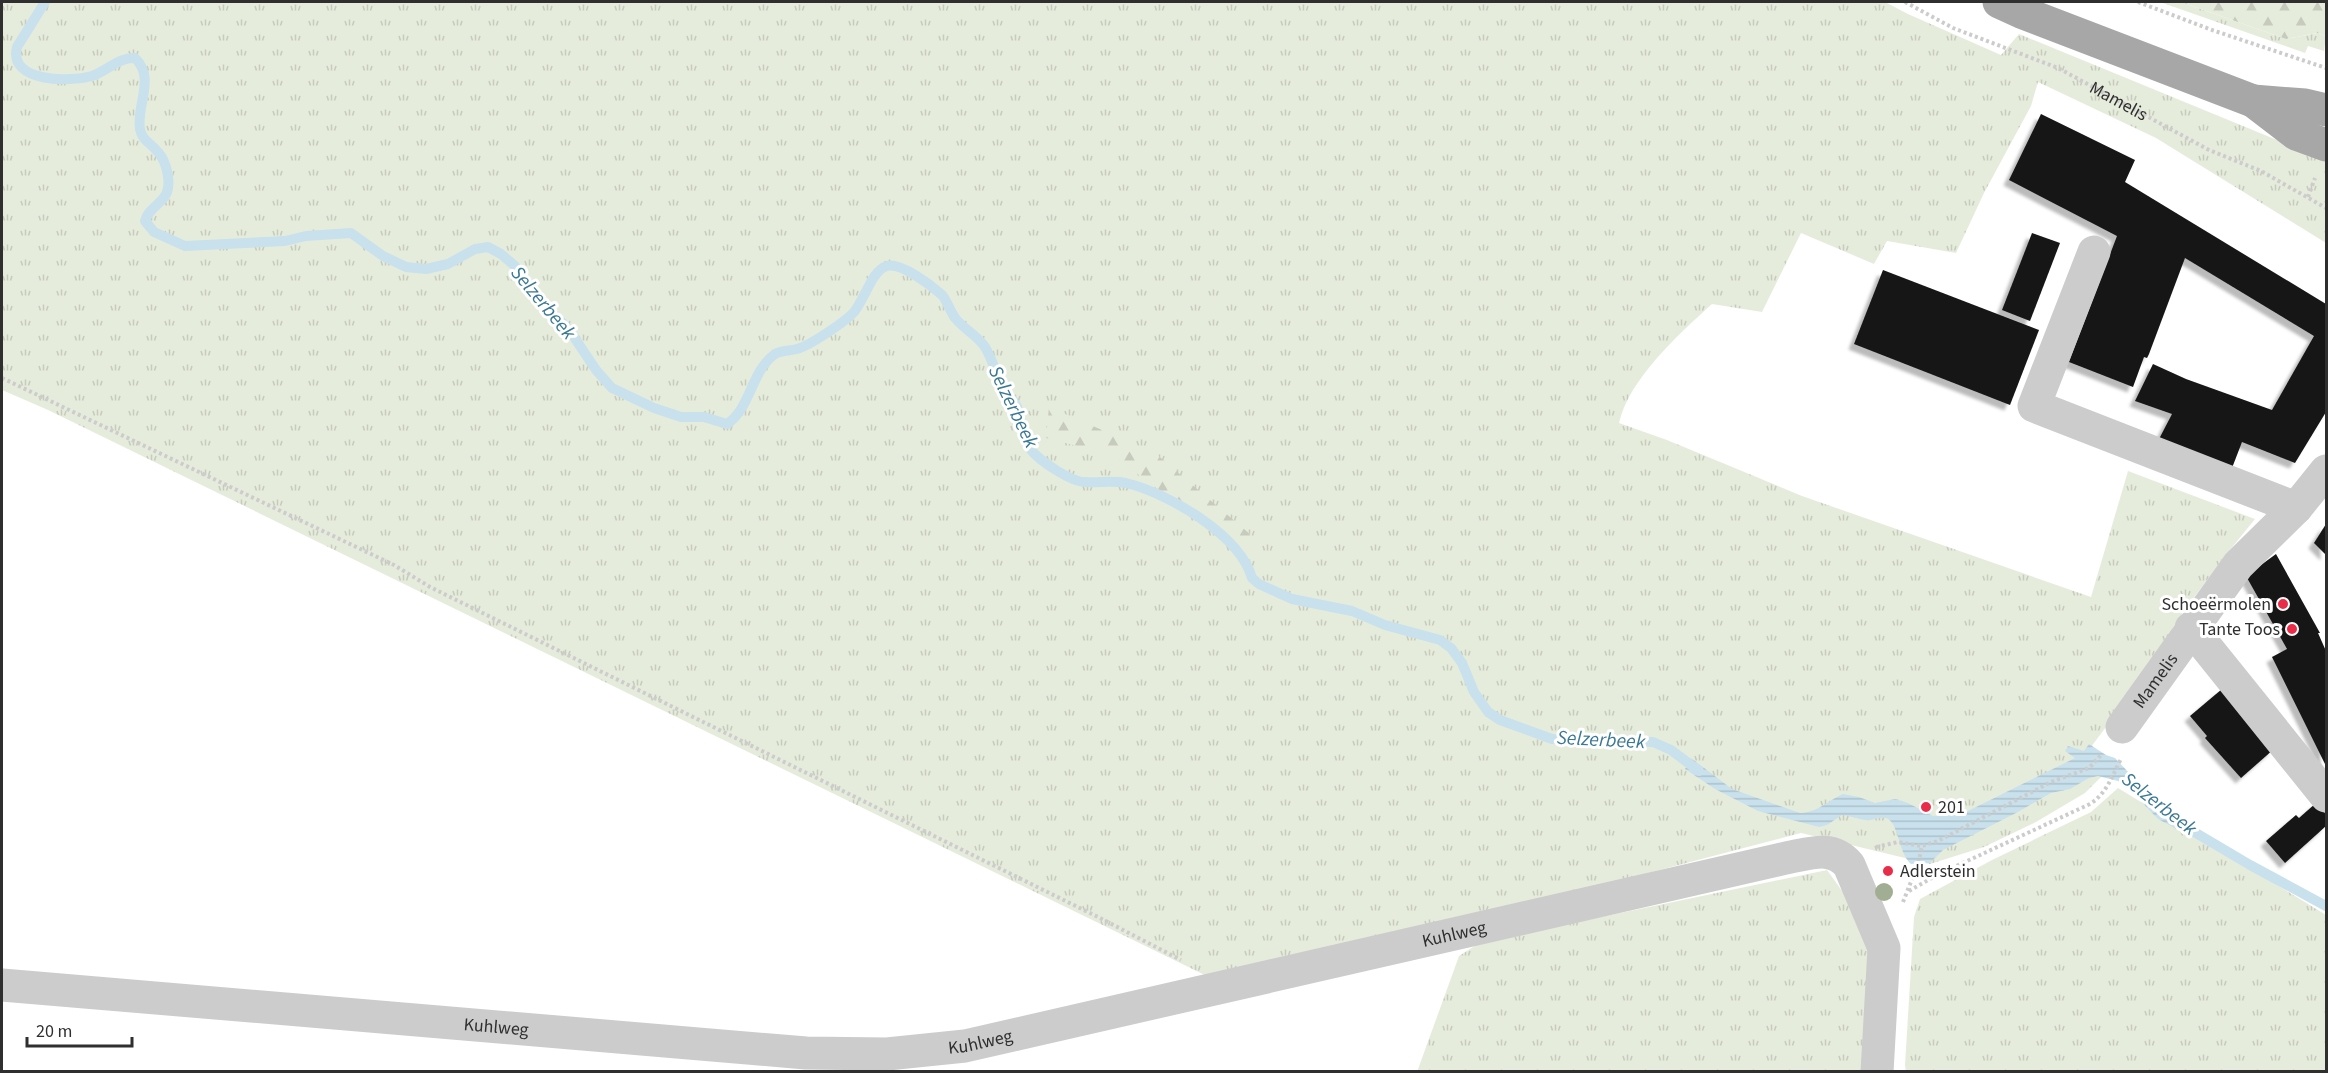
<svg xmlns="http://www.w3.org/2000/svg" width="2328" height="1073" font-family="'Source Sans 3',sans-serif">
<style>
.grass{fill:url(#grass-tufts)}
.forest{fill:url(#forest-firs)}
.water{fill:url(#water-rules)}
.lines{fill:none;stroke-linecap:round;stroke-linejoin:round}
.stream{stroke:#c8e1ed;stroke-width:10}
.building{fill:#161616;filter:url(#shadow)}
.path{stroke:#ccc;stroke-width:4;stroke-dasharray:3 3;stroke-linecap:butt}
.minor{stroke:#ccc;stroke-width:33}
.major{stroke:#a7a7a7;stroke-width:33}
.tree{fill:#a2ae93}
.poi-dot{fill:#e92d49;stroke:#fff;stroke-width:2}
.labels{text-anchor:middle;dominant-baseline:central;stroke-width:6;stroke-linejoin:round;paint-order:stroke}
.street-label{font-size:18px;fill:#2f2f2f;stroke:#fff}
.poi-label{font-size:18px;fill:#2f2f2f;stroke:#fff;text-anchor:end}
.water-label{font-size:20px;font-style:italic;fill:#3b7893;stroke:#fff}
</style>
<defs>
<pattern id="grass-tufts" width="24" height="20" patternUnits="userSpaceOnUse" patternTransform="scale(1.5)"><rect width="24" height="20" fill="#e6ecdc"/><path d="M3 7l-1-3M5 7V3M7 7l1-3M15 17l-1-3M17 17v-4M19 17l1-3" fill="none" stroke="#c6cbbd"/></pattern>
<pattern id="forest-firs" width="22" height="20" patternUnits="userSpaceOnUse" patternTransform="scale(1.5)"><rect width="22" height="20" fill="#e6ecdc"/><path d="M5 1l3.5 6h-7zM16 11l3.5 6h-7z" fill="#c6cbbd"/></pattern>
<pattern id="water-rules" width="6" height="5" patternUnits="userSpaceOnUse" patternTransform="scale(1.5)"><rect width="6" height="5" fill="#c8e1ed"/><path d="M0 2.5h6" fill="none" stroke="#acc1cc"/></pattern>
<filter id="shadow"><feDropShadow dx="-5.5" dy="5.5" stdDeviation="1.5" flood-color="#0004"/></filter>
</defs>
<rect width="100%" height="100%" fill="#fff"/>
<g class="grass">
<path d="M 2,2 L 1885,2 L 1908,14 L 2001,55 L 2019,34 L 2326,160 L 2326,243 L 2156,138 L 2038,82 L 2031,106 L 1984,193 L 1956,253 L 1887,241 L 1874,264 L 1801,233 L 1762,312 L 1712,304 C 1679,334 1629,379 1619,423 L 1667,440 L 1802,496 L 2091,597 L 2128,471 L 2255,519 L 2221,561 L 2176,622 L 2156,660 L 2085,755 L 2104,774 L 2085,793 L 2036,822 L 1984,847 L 1930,864 L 1801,833 L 1457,923 L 1219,982 L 48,410 L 2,390 Z"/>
<polygon points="2160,2 2181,2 2286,39 2317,33 2326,36 2324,51 2308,46 2305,53"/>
<polygon points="2118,788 2326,915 2326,1071 1906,1072 1905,1065 1914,917 1920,899 1992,860 2091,812"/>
<polygon points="1827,870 1856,910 1868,948 1862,1071 1417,1072 1459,956 1481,942"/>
</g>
<g class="forest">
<polygon points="2181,2 2326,2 2326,36 2317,33 2286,39"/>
<polygon points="1049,407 1155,453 1251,535 1261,566 1112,455 1046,438"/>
</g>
<path class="water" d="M 2089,744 L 2106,755 L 2115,758 L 2131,775 L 2190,823 L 2182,832 L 2158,819 L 2125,785 L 2118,781 L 2098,776 L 2089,778 L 2070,789 L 2051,793 L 2016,813 L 1943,850 L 1930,863 L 1911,864 C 1898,853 1899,822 1886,818 C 1881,817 1876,819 1871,820 C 1862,821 1852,816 1842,815 L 1827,825 L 1819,827 L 1758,811 L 1715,789 L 1685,769 L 1691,758 L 1732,789 L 1800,813 C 1819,812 1827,801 1843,794 L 1859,797 L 1875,803 L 1895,799 L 1908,803 L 1933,816 L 1966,812 L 2075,758 L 2065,751 L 2068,746 L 2084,751 Z"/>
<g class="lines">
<g class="stream">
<path d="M 45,2 L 17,47 C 8,83 70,82 92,76 C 107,71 119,57 135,58 C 156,78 136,105 140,129 C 142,140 149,142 156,150 C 165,158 170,176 168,188 C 166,203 148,207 145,221 L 154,232 L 185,246 L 285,241 L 306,236 L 351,233 L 383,256 L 406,267 L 426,269 L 448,264 L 475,249 L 488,247 L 501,254 L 515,266 L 547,307 L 570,331 L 596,370 L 612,388 L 654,408 L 681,417 L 704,417 L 727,424 C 751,408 751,371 775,354 C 781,350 790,351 797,349 C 809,346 845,322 854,312 C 865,299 872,270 887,266 C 901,262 932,286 942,295 C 948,302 950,312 956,319 C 964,329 978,336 985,347 C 994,362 997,379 1006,393 C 1010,398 1015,401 1017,407 C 1022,420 1022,439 1031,450 C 1040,461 1071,482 1085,482 C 1099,483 1112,480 1126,483 C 1168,493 1240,535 1252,578 L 1259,584 L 1292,599 L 1352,611 L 1385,625 L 1440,640 L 1451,648 L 1462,663 L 1474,692 L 1488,712 L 1500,720 L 1552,739 L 1653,742 L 1671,750 L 1699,771"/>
<polyline points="2174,820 2250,865 2326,906"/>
</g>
</g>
<g class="building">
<polygon points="2041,114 2135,160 2125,182 2326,304 2326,412 2295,463 2242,442 2232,468 2158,441 2172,414 2135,401 2153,364 2186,379 2272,410 2314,336 2185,258 2149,354 2147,358 2144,357 2133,387 2069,362 2117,236 2009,180"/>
<polygon points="2032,233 2060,243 2030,321 2002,310"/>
<polygon points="1883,270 2039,330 2010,405 1854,344"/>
<polygon points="2326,524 2326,555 2314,543"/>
<polygon points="2276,554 2320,633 2318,633 2326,651 2326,766 2272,657 2287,649 2246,576"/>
<polygon points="2222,689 2274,749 2241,778 2205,738 2207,736 2190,716"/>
<polygon points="2316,803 2326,814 2326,826 2285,863 2266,841 2296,815 2299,818"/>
</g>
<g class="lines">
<g class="path">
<path id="s1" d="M 1905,2 L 1953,28 L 2058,68 L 2209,150 L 2261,171 L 2326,208"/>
<polyline points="2138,2 2212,30 2326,68"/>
<polyline points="2308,197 2315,178"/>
<polyline points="2,378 394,565 430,587 1098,917 1181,960"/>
<polyline points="1876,847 1898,842 1922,846"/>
<path d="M 1909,891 L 1937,875 L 2090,804 C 2107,793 2112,776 2121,759"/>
<polyline points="1903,902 1918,864 1922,846 1938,841 2051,782 2089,768 2102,754"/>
</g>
<g class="minor">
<polyline points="2094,252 2034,406 2296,508"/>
<polyline points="2191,628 2326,796"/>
<path id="s2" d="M 2122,727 L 2238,565 L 2296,508 L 2326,471"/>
<path id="s3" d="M 2,985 L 806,1053 L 887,1054 L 965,1046 L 1786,858 C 1810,854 1831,844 1849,865 L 1884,948 L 1877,1072"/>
</g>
<g class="major">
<polyline points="1999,2 2021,12 2253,101 2296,134 2326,145"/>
<polyline points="2253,101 2305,105 2326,110"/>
</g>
</g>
<circle class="tree" cx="1884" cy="892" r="9"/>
<g class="poi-dot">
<circle cx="2283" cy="604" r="6"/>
<circle cx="2292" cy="629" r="6"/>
<circle cx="1926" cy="807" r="6"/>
<circle cx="1888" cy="871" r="6"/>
</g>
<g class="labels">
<g class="street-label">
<text stroke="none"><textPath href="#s1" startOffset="236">Mamelis</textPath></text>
<text stroke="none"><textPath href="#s2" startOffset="57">Mamelis</textPath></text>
<text stroke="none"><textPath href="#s3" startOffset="1468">Kuhlweg</textPath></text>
<text stroke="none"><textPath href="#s3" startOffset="496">Kuhlweg</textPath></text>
<text stroke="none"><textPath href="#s3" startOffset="982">Kuhlweg</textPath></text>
</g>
<g class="poi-label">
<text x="2271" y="604">Schoeërmolen</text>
<text x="2280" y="629">Tante Toos</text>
<text x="1938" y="807" text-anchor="start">201</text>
<text x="1900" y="871" text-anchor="start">Adlerstein</text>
</g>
<g class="water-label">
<text transform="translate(543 303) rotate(50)">Selzerbeek</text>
<text transform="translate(1013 407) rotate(64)">Selzerbeek</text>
<text transform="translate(1601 740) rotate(3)">Selzerbeek</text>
<text transform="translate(2159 804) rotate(38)">Selzerbeek</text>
</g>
</g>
<rect width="2328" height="1073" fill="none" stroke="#2f2f2f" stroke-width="6"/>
<path d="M27 1037v9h105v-9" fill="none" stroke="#2f2f2f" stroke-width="3"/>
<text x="36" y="1037" font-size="18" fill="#2f2f2f" stroke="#ffffff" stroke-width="4.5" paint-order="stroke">20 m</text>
</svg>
